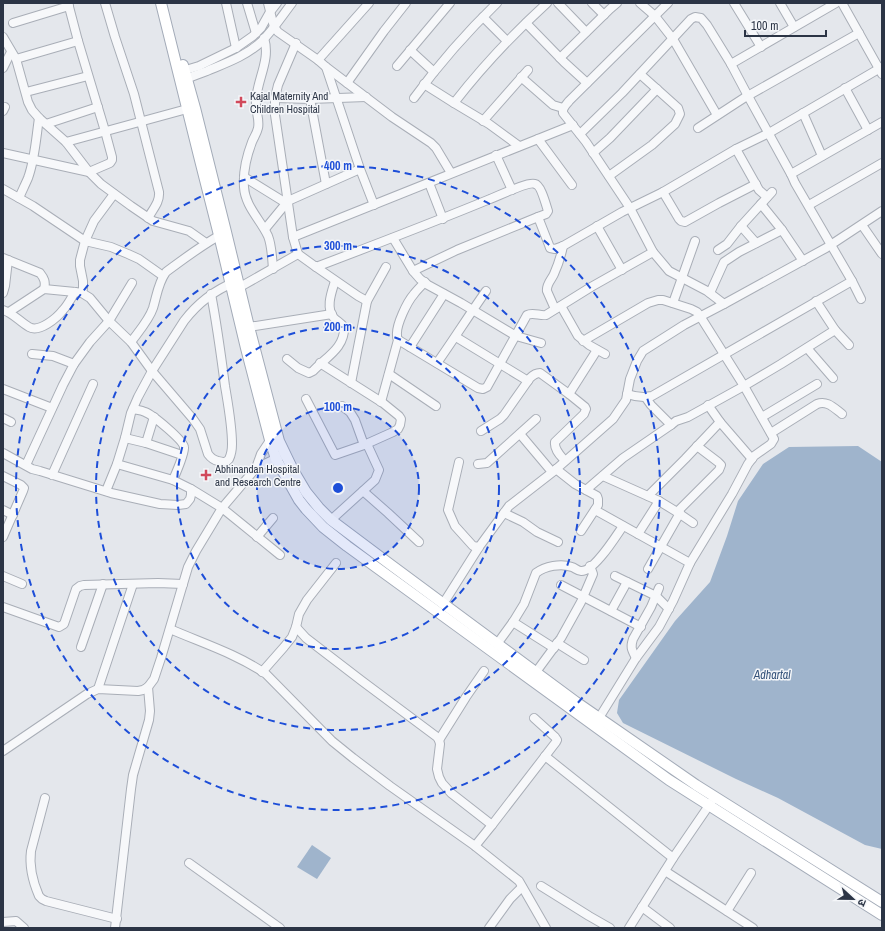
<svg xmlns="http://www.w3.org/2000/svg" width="885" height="931" font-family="'Archivo Narrow','Noto Sans Devanagari',sans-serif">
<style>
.water{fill:#9fb4cc}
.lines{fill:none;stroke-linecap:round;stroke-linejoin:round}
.minor-casing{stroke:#a9aeb7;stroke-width:10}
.major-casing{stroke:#a3abb8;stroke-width:12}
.minor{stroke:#f7f8fa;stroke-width:8}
.major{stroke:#fff;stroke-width:10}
.ring{fill:none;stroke:#1d4ed8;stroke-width:2;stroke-dasharray:7 5}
.poi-dot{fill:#d1495b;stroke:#f4f6f9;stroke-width:1.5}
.labels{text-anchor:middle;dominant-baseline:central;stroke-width:3;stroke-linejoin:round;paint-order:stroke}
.poi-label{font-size:11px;fill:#2b3445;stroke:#f4f6f9;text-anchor:start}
.water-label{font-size:12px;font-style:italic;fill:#34527a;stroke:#f4f6f9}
.centre{fill:#1d4ed8;stroke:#f4f6f9;stroke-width:2}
.ring-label{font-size:12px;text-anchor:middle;font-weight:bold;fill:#1d4ed8;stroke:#f4f6f9;stroke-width:3;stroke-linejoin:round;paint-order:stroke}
</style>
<rect width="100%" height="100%" fill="#e4e7ec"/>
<g class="water">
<polygon points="858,446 882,462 882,849 865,845 778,798 736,779 623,723 617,713 619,700 675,621 710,582 727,536 738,501 763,464 789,447"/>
<polygon points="312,845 331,858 317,879 297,867"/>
</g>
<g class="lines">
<g class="minor-casing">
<g id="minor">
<path d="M 105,3 L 115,37 L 134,94 L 159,192 C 160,202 153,209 148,218"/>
<polyline points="226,3 236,48"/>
<polyline points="247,3 256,33"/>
<polyline points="268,3 274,27 278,32 318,60 326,67 392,117 431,143 436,148 451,173"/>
<polyline points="558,3 586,32"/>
<polyline points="592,3 604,15"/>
<polyline points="640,3 655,16 673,39 717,115"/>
<polyline points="734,3 761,47"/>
<polyline points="780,3 794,27"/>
<polyline points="842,3 882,74"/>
<polyline points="483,17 507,41"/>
<polyline points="13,23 69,6"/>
<polyline points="526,23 564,62 587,83"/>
<polyline points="3,37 16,59 28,102 32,110 39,118 66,142 89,172 101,184 131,206 153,221 189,231 206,243"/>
<path d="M 264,38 C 271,60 257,79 256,101 C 255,110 260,119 258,128 C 257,133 254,137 252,142 C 247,155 243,173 244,187 C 245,206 260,219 268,236 C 272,246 272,258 273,269"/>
<polyline points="410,50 434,72"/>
<polyline points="560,58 610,9 617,3"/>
<polyline points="16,59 78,41"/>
<polyline points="318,60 369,3"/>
<polyline points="731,64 836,3"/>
<polyline points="397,66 450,3"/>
<polyline points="326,67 360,169 374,205"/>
<polyline points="3,68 11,52"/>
<polyline points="179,72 199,66 236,48 253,36 261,28 270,12 277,3"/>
<polyline points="521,77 553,105 563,108"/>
<path d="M 181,80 C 190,78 198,74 207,71 C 226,63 246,56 261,42 C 273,30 282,16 292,3"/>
<polyline points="347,83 384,31 406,3"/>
<polyline points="424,84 454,103"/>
<polyline points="845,88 868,130"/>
<polyline points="26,92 88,76"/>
<polyline points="275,98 310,99 366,97"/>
<path d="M 414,98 C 439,64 467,32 497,3"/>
<polyline points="310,99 326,184"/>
<polyline points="3,111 5,107"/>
<polyline points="803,113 822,156"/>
<polyline points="483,121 528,70"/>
<polyline points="46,124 98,107"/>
<polyline points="698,128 744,98 859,33"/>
<polyline points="580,134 622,93 691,19 695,17 701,18 707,25 731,64 748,96 791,174 795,183 852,281 861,299"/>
<polyline points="538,139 572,185"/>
<polyline points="66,142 187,109"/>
<path d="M 519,146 L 489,124 L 454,103 C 482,67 513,34 547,3"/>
<polyline points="736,149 759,190 767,197"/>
<polyline points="3,153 89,172 110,163 112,160 112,157 105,131 78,41 68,3"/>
<polyline points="593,153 610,138 657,89"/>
<polyline points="496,155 512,190"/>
<polyline points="791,174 882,122"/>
<polyline points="609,176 652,145 675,124 680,114 678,108 640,74"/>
<polyline points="244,177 286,203"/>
<polyline points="429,183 443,219"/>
<polyline points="3,189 33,206 85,241 111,247 128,254 139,259 163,276"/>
<polyline points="663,192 679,219 681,221 685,222 719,203 756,184"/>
<path d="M 19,198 C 22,191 25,185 28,178 C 35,159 36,138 39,118"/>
<polyline points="761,204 782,230 803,261"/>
<polyline points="809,205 882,163"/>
<polyline points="862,225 882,254"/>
<polyline points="597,226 622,270"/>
<polyline points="741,226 756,243"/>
<polyline points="265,229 288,201 360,169"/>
<polyline points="293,237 275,115 275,98 278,85 296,43"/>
<polyline points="393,238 413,271 420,279 428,285 461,303 516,336 541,343"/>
<polyline points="718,250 727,244 741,226 772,192"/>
<path d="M 298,254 L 316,267 C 374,245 432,223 490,199 C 498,196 529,181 535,184 C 541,185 546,205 548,211 L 546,214 L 538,217 L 549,245 L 550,248 L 555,249 L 563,246 L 622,212 L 663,192 L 736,149 L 769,133 L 882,67"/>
<path d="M 3,258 L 40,273 C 44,278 46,282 44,289"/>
<polyline points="316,267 358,296 367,301"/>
<polyline points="413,271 457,250 538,217"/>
<path d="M 425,282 C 421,286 417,290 414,294 C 407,302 396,325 397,335 C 397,339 397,338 400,341 L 478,388 L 483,389 L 487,387 L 527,315 C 533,312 540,316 546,315 L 591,287 L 653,252"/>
<polyline points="240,287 298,254 293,237 573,125"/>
<polyline points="3,293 5,286 8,260"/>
<polyline points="82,293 83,288 83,281 80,266 80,260 85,241 94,221 114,194"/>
<polyline points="710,293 724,262 739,252 782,230"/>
<polyline points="816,301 835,330 849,345"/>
<polyline points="673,303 695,241"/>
<polyline points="724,304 826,248 882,211"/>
<polyline points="561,306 578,336 589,345 605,354"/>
<path d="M 555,309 L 547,291 C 546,284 552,279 554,274 C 558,265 561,256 563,246"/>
<path d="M 3,310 C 13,313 20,322 29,327 C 39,333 57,318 63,310 C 68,305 71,298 75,292"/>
<path d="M 9,312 L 44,289 L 75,292 L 82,293 L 90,298 L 109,321 L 131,342 L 152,371 L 193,419 L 200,429 L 208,454 C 211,458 213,460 218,461 C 222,462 226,463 229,459 C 231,455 232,448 232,444 C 232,425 228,404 225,386 C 221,355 217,325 211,294"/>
<polyline points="249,327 332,314"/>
<polyline points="456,337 528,381"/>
<polyline points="583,341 648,303 658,300 663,300 691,309 697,312 700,316 744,386 774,439 771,444 754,456 748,464 732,494 690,563 673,601 659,627 636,658 599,718"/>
<path d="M 131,342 C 139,331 149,320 153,308 C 157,295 158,283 166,272 C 185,258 203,244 224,233"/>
<polyline points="410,347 444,294"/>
<polyline points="807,348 833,378"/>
<polyline points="32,354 53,356 74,364"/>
<path d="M 287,359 L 298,368 L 309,373 L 313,371 C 326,357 345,348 344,327 C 341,323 337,321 334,318 C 325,308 332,291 335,281"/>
<path d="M 437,363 C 454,339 469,315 486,291"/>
<polyline points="389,374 436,406"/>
<polyline points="351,383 367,301 386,267"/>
<polyline points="3,389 52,408"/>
<polyline points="569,394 597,350"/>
<path d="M 627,394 C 636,397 643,398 652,396 L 852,281"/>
<polyline points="646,398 651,405 671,425"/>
<polyline points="306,399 335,455 364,445 393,432 398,429 400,425 401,419 399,416 383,403 320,363"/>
<polyline points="381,402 398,340"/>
<polyline points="708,405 720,422 752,459"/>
<polyline points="342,406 350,412 355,420 364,445"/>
<path d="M 133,409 C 137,410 141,410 145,412 C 153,415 183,440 184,447 C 185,453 176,473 173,480"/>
<polyline points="762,417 817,384"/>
<polyline points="3,418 11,422"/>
<path d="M 481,431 L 500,419 L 504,415 L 530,378 C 533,375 536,373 540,373 L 569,394 L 585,407 L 586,409 L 584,414 L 555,442 C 554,450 561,456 565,461"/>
<path d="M 771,433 L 817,404 C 827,400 834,408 842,414"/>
<polyline points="520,434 552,472"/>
<polyline points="125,438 146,443 182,455"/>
<polyline points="146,443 154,417"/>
<polyline points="3,453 32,469 40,471 111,493 160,504 178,505 186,504 190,499 191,495 191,489 173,480 117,464"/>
<polyline points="459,462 448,510 455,526 473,546 479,547"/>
<polyline points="478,464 487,463 536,419"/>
<polyline points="26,465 63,385 74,364 90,342 109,321 132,283"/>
<polyline points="256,468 281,456"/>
<polyline points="556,469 575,484 597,496 598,499 598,505 581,531"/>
<polyline points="52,475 93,384"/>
<polyline points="3,476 21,485 24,488 23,491 3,537"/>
<polyline points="603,476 659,501 677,512 693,523"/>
<polyline points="191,489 222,508 280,555"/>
<polyline points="586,490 623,458 671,425 676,421 688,417 744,386 781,364 835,330"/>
<path d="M 106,491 L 117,464 L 125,438 L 131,413 L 138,397 L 152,371 L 184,321 C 197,304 215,290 235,282"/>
<polyline points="363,491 388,513 419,542"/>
<polyline points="648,496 685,459 720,422"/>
<polyline points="3,510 13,515"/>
<polyline points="595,510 690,563"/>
<polyline points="677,512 719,470 721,465 718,462 697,446"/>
<polyline points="504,513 523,522 537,532 558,542"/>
<polyline points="331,520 375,480 379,470 367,444"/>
<polyline points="638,534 659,501"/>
<polyline points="257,537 273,518"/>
<polyline points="648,569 680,513"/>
<polyline points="3,576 22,584"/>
<polyline points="615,576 656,596 669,609"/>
<polyline points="561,585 641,627"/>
<path d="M 443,604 L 479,547 L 509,506 L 554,471 L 613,419 L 626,400 L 630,379 L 637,361 L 643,351 L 684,325 L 724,304 L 707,291 L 669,271 L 664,265 L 653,252 L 630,208 L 586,142 L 563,113 C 562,108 566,105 569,101 L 668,3"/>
<polyline points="3,607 59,627 64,624 76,589 80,586 84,585 158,583 183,584"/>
<polyline points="611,611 627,582"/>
<polyline points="513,622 554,648"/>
<polyline points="296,627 306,638 362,681 437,737 439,740 440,744 437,769 439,777 442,783 451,793 492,825"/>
<path d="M 170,629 C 202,643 237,654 266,674 L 332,741 L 353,758 L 390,786 L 475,846 L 519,881 L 546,928"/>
<polyline points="557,643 584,660"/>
<path d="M 497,644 L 513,622 L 524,604 L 536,573 C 545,566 561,563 572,567 C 575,568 578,571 581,571 C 594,572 616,536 623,526"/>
<polyline points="81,647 103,584"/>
<path d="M 636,658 C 632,650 630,648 633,639 L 651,607 L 659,588"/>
<polyline points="262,672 284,647 292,637 296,627 299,614 307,600 336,563"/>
<polyline points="536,672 561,638 581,602 593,574 590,566"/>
<polyline points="98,689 133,584"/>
<polyline points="439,740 466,697 484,671"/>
<polyline points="3,751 87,694 98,689 138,691 143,690 148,687 154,679 161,658 188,567 196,551 222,508 256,468 261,454 273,436"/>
<polyline points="545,756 673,858"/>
<path d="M 45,798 L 31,851 C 29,866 33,882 39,896 L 42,899 L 46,901 L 117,919"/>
<polyline points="475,846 492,825 556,742 557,740 555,737 534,718"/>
<polyline points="189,863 280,928"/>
<polyline points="665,871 753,928"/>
<polyline points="541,886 589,916 610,928"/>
<polyline points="642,907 670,928"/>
<polyline points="727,911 751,873"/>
<polyline points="3,922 16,921 24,928"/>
<polyline points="115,928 131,789 133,775 149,720 150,711 148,687"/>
<polyline points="489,928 510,899 522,887"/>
<polyline points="629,928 673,858 712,801"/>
</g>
</g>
<g class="major-casing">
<g id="major">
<polyline points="161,3 200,160 219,235 246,348 270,440 276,459 299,500 306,509 323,527 347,546 669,780 882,915"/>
<polyline points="183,65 195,108 226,232 249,327 279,441 293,470 306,492 319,508 331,520 391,565 576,702 696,785 882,902"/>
</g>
</g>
<use href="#minor" class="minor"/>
<use href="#major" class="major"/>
</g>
<circle cx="338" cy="488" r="81" fill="#1d4ed8" fill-opacity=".12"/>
<g class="ring">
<circle cx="338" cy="488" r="81"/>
<circle cx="338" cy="488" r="161"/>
<circle cx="338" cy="488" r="242"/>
<circle cx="338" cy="488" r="322"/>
</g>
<g class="poi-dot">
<path d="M239 96h4v4h4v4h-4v4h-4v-4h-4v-4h4z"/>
<path d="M204 469h4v4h4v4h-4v4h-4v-4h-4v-4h4z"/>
</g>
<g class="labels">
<g class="poi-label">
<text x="250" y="96">Kajal Maternity And<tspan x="250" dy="13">Children Hospital</tspan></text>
<text x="215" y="469">Abhinandan Hospital<tspan x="215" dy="13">and Research Centre</tspan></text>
</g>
<g class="water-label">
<text x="772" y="675">Adhartal</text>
</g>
</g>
<circle cx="338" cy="488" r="6" class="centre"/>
<g class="ring-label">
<text x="338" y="170">400 m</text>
<text x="338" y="250">300 m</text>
<text x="338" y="331">200 m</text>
<text x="338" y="411">100 m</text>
</g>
<rect width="885" height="931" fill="none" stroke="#2b3445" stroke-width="8"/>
<g transform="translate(853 899) rotate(112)" stroke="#f4f6f9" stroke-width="3" paint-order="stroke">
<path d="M0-3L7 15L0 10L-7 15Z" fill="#2b3445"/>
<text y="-6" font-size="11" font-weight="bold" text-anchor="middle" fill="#2b3445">उ</text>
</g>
<path d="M745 30v6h81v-6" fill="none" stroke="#2b3445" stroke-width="2"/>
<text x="751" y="30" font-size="12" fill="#2b3445" stroke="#f4f6f9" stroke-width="3" paint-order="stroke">100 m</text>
</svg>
